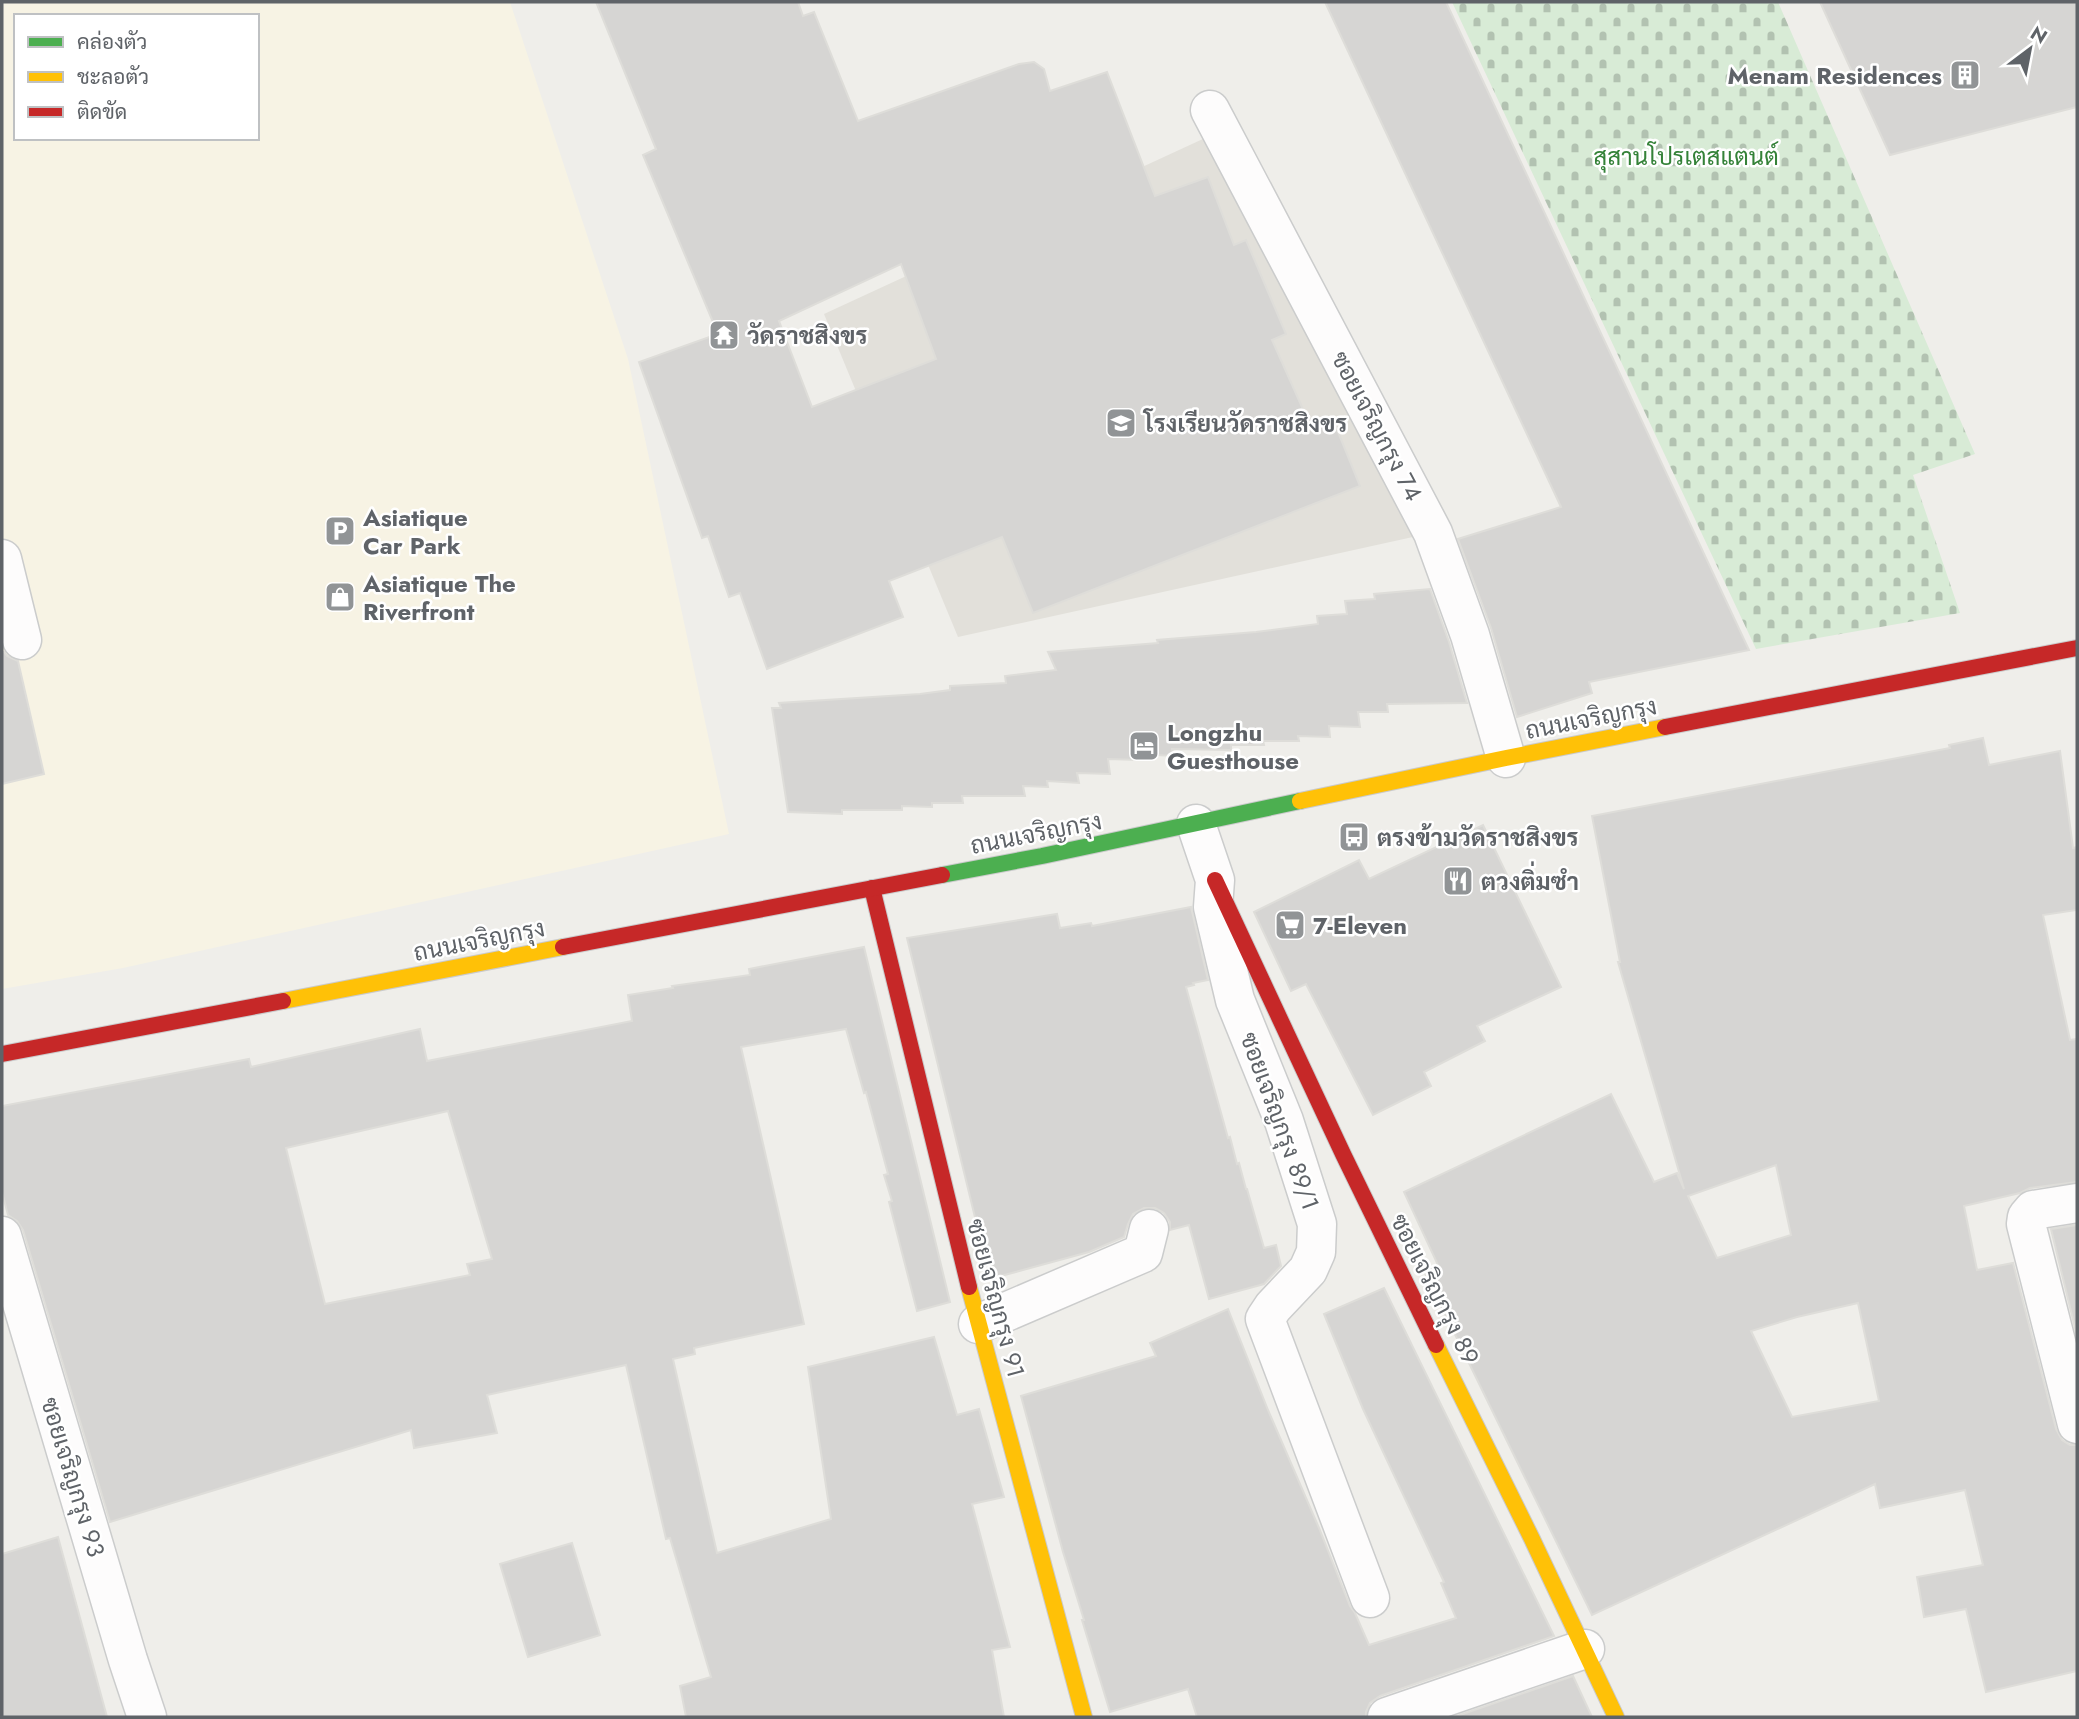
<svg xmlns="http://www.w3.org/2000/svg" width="2079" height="1719" font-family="Jost,Sarabun,sans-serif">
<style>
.commercial{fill:#f7f3e4;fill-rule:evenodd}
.education{fill:#e2e0da}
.cemetery{fill:url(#cemetery-stones)}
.building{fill:#d6d5d3;stroke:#deddd9;stroke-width:2;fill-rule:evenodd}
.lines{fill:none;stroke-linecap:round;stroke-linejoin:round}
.street-casing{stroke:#cbcccc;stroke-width:41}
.fast-casing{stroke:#cacacb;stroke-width:18}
.slow-casing{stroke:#cacacb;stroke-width:18}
.jam-casing{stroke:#cacacb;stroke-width:18}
.street{stroke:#fdfcfc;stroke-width:38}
.fast{stroke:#4caf50;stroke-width:16}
.slow{stroke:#ffc107;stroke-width:16}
.jam{stroke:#c62828;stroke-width:16}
.labels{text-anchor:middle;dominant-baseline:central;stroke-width:5;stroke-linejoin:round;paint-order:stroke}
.poi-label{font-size:24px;font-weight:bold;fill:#5f6368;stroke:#fff;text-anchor:start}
.park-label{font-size:24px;fill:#348238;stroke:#fff}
.street-label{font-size:24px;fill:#5f6368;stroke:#fff}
</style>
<defs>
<pattern id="cemetery-stones" width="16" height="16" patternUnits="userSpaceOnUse" patternTransform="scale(1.75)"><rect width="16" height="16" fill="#d8ebd6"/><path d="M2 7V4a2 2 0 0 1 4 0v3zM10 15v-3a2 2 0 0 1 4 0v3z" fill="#b2c2b1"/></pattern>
</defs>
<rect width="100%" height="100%" fill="#efeeea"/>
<path class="commercial" d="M 2,2 L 510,2 L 628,359 L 729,834 L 123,968 L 2,989 ZM 16,16 L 257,16 L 257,138 L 16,138 Z"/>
<polygon class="education" points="1218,132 1431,533 958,637 824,314"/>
<polygon class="cemetery" points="1452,2 1778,2 1975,454 1913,475 1960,613 1756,649"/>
<g class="building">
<path d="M 596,2 L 798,2 L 803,16 L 814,12 L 858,121 L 1019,64 L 1034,62 L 1044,69 L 1050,91 L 1107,72 L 1155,196 L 1208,177 L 1234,245 L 1246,240 L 1286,334 L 1272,340 L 1310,425 L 1332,417 L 1360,486 L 1033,613 L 1002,537 L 889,581 L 903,617 L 767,669 L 740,593 L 729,597 L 708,536 L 702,538 L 639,362 L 718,334 L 643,155 L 656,149 ZM 901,264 L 936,359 L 812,407 L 779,321 Z"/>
<polygon points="1325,2 1446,2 1749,650 1589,682 1592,693 1517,717 1491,628 1458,539 1561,507"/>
<polygon points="1820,2 2077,2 2077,107 1890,155"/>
<polygon points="1430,589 1449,642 1467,703 1387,704 1388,712 1358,712 1360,727 1329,726 1330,737 1298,736 1299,741 1263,741 1264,745 1231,745 1231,750 1172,749 1173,756 1139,754 1139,760 1108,759 1110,774 1077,773 1079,783 1047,781 1048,787 1023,786 1025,796 962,796 963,803 932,803 932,807 902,806 902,810 842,810 842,814 788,812 772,708 781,708 779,703 920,694 950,690 950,686 1006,683 1005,676 1056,670 1048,652 1158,643 1157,640 1256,632 1318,624 1317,616 1347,614 1345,601 1375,599 1374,594"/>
<polygon points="2,652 4,652 7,656 18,661 44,774 2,784"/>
<path d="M 1983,738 L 1989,765 L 2060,751 L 2073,848 L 2077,847 L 2077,910 L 2043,915 L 2070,1040 L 2077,1039 L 2077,1182 L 2030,1188 L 2020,1193 L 1964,1206 L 1977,1270 L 2013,1263 L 2056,1429 L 2062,1440 L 2070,1445 L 2077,1445 L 2077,1671 L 1986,1692 L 1966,1609 L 1924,1617 L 1917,1577 L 1983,1565 L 1965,1490 L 1880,1508 L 1875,1484 L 1592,1615 L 1424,1271 L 1438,1265 L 1404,1192 L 1611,1094 L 1654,1182 L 1677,1173 L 1684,1189 L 1618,962 L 1620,962 L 1592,816 L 1950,748 L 1949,745 ZM 1776,1165 L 1791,1235 L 1717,1258 L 1688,1196 ZM 1858,1303 L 1879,1401 L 1792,1417 L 1751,1331 L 1797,1317 Z"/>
<polygon points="1483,825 1561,987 1477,1026 1485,1041 1424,1072 1431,1086 1373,1115 1306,984 1291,991 1254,912 1359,860 1369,879"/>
<polygon points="1191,907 1208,980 1193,983 1194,985 1186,987 1228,1138 1230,1137 1237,1164 1239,1163 1246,1189 1247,1189 1264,1248 1276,1245 1281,1266 1264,1284 1209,1299 1189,1225 1170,1230 1170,1222 1164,1213 1155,1208 1144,1208 1133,1214 1128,1224 1124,1237 1089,1252 990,1279 907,938 1057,914 1060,928 1091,923 1092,926"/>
<path d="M 864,947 L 950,1302 L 917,1311 L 889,1202 L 892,1201 L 884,1175 L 888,1174 L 866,1092 L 864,1093 L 846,1029 L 741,1047 L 804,1324 L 694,1348 L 695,1354 L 673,1359 L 717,1553 L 831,1519 L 808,1367 L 934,1337 L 957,1415 L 979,1409 L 1004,1497 L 972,1504 L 1010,1647 L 992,1650 L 1004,1717 L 686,1717 L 680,1686 L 711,1677 L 670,1538 L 666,1539 L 626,1365 L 487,1395 L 497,1433 L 414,1448 L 411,1430 L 110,1522 L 23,1230 L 17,1221 L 8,1215 L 2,1192 L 2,1106 L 249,1059 L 251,1067 L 420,1029 L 427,1061 L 632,1021 L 628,995 L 673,988 L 672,986 L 750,975 L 749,969 ZM 448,1111 L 492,1259 L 467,1264 L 470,1275 L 325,1304 L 286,1148 Z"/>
<polygon points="2077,1225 2077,1336 2051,1229"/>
<polygon points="1384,1288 1554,1636 1380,1696 1370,1703 1366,1712 1366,1717 1197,1717 1188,1689 1110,1712 1082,1620 1084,1620 1063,1552 1021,1396 1156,1356 1150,1343 1228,1309 1268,1410 1319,1528 1350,1606 1355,1613 1369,1645 1456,1618 1441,1583 1444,1582 1363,1409 1324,1314"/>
<polygon points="58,1537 107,1717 2,1717 2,1554"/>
<polygon points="572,1543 600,1635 528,1657 500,1564"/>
<polygon points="1573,1676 1592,1717 1454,1717"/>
</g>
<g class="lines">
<g class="street-casing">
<g id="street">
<polyline points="1210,110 1433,533 1470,635 1506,758"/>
<polyline points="2,559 22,640"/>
<polyline points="1196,824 1215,880 1213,907 1235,1000 1284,1121 1317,1224 1316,1252 1308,1270 1273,1307 1265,1319 1370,1598"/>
<polyline points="2077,1203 2033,1210 2027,1217 2026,1224 2077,1424"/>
<polyline points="2,1236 128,1660 147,1717"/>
<polyline points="978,1324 1143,1253 1149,1229"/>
<polyline points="1387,1717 1585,1649"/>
</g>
</g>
<g class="fast-casing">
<polyline id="fast" points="942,875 1042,856 1300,801"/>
</g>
<g class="slow-casing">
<g id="slow">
<polyline points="1300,801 1506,758 1665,727"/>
<polyline points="283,1001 563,947"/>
<polyline points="969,1287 1084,1717"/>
<polyline points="1436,1345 1532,1539 1616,1717"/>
</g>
</g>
<g class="jam-casing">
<g id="jam">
<polyline points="1665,727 2077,648"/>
<polyline points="1215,880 1343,1154 1436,1345"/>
<polyline points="872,888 969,1287"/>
<polyline points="563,947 942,875"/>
<polyline points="2,1054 283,1001"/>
</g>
</g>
<use href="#street" class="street"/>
<use href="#fast" class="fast"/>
<use href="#slow" class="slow"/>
<use href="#jam" class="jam"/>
</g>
<defs>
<g id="building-square" transform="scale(1.575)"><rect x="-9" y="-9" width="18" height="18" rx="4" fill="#919496" stroke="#fff"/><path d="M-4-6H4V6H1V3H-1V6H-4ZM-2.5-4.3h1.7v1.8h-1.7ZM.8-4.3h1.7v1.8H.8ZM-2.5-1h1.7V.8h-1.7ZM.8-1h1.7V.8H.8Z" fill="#fff"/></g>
<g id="temple-square" transform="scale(1.575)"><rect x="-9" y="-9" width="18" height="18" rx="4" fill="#919496" stroke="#fff"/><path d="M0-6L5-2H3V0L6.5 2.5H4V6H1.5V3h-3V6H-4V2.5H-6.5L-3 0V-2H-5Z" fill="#fff"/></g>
<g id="school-square" transform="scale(1.575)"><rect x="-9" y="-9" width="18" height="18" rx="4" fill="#919496" stroke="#fff"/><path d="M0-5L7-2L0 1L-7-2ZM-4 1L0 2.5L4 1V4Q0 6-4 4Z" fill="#fff"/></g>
<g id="parking-square" transform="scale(1.575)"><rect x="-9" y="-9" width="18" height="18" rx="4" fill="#919496" stroke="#fff"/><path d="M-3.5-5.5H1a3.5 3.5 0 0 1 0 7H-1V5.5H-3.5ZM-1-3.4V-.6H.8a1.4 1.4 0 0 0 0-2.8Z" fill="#fff"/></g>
<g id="shop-square" transform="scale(1.575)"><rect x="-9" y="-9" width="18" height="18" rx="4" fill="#919496" stroke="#fff"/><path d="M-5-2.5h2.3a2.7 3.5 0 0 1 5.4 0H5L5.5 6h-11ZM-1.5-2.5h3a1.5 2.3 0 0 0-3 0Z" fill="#fff"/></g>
<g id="hotel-square" transform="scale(1.575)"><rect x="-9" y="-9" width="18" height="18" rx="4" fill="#919496" stroke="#fff"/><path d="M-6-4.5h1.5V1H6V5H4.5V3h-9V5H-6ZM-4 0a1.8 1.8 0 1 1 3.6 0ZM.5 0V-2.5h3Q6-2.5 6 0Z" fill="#fff"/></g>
<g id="bus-square" transform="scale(1.575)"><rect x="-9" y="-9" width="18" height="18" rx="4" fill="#919496" stroke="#fff"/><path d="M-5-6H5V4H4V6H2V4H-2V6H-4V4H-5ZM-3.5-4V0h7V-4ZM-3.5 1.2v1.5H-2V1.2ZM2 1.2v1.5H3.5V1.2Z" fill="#fff"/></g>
<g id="restaurant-square" transform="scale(1.575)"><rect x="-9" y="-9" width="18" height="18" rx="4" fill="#919496" stroke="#fff"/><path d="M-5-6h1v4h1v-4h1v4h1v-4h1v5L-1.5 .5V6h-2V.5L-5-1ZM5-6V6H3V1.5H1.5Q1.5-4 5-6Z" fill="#fff"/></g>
<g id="supermarket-square" transform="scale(1.575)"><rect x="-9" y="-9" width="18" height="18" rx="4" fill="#919496" stroke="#fff"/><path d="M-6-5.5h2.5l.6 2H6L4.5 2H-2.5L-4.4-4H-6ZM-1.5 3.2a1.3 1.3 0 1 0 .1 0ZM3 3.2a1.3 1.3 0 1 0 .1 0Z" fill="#fff"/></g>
</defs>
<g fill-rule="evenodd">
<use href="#building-square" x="1965" y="75"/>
<use href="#temple-square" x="724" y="335"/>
<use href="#school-square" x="1121" y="423"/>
<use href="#parking-square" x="340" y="531"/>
<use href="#shop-square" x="340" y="597"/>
<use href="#hotel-square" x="1144" y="746"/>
<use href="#bus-square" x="1354" y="837"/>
<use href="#restaurant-square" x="1458" y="881"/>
<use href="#supermarket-square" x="1290" y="925"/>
</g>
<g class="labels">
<g class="poi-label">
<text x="1942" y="75" text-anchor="end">Menam Residences</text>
<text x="747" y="335">วัดราชสิงขร</text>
<text x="1144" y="423">โรงเรียนวัดราชสิงขร</text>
<text x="363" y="517">Asiatique<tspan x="363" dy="28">Car Park</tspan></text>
<text x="363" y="583">Asiatique The<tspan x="363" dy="28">Riverfront</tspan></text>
<text x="1167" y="732">Longzhu<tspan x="1167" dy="28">Guesthouse</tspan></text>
<text x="1377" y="837">ตรงข้ามวัดราชสิงขร</text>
<text x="1481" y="881">ตวงติ่มซำ</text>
<text x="1313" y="925">7-Eleven</text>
</g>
<g class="park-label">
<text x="1686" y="156">สุสานโปรเตสแตนต์</text>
</g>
<g class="street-label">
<text transform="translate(1377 426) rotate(62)">ซอยเจริญกรุง 74</text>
<text transform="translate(1591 718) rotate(-11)">ถนนเจริญกรุง</text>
<text transform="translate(1036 833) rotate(-11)">ถนนเจริญกรุง</text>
<text transform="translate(479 940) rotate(-11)">ถนนเจริญกรุง</text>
<text transform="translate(1280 1121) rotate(70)">ซอยเจริญกรุง 89/1</text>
<text transform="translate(1435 1289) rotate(63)">ซอยเจริญกรุง 89</text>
<text transform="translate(996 1298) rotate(75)">ซอยเจริญกรุง 91</text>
<text transform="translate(73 1477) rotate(73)">ซอยเจริญกรุง 93</text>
</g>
</g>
<rect width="2079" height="1719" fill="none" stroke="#5f6368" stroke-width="7"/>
<rect x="14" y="14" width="245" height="126" fill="#ffffff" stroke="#bfc1c3" stroke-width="2"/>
<rect x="28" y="37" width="35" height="10" fill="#4caf50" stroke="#bfc1c3" stroke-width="2"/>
<text x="77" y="49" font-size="21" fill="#5f6368">คล่องตัว</text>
<rect x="28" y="72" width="35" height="10" fill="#ffc107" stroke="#bfc1c3" stroke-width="2"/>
<text x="77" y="84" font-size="21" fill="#5f6368">ชะลอตัว</text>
<rect x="28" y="107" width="35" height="10" fill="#c62828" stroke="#bfc1c3" stroke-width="2"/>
<text x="77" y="119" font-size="21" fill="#5f6368">ติดขัด</text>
<g transform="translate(2030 49) rotate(32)" stroke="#ffffff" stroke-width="5" paint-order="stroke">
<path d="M0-5L12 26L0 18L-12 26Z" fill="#5f6368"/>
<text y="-10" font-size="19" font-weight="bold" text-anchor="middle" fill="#5f6368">N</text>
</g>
</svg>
